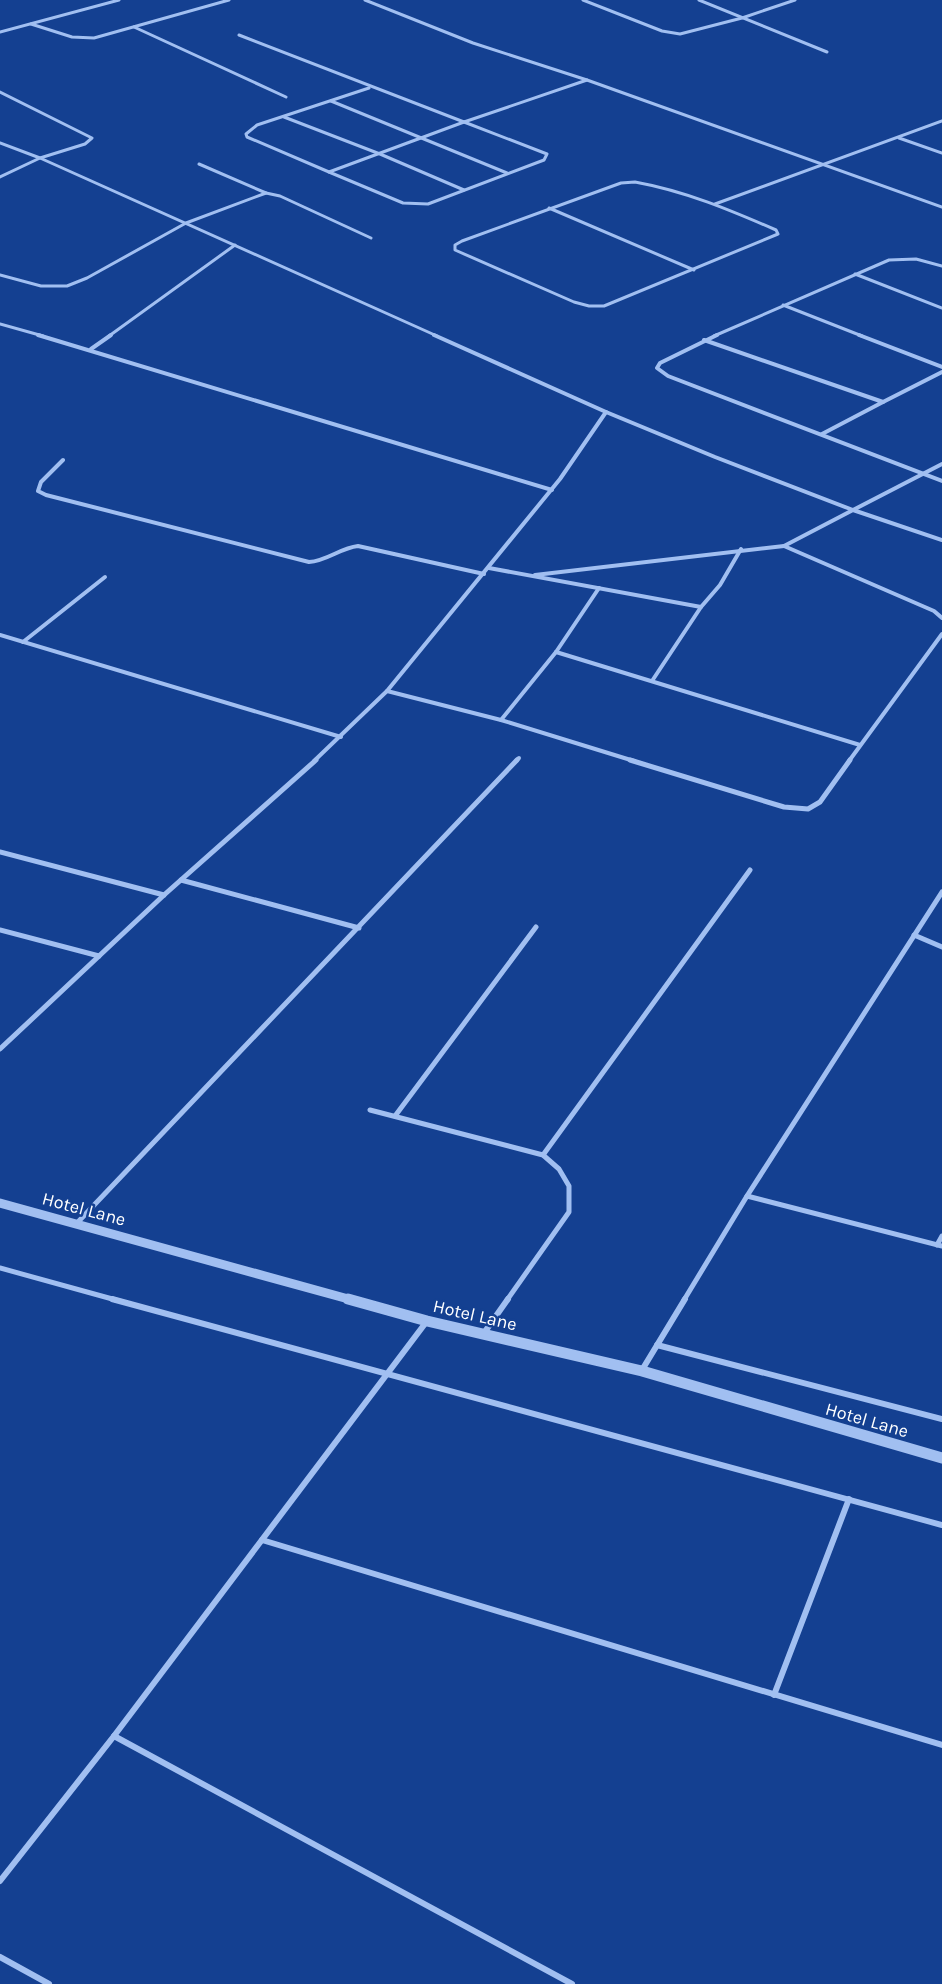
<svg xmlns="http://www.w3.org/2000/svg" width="942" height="1984" font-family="Karla,sans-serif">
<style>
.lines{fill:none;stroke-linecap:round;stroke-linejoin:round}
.minor-far3{stroke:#a1bff1;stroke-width:3}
.minor-far2{stroke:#a1bff1;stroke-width:4}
.minor-far1{stroke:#a1bff1;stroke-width:5}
.minor{stroke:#a1bff1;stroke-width:6}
.tertiary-far1{stroke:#a1bff1;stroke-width:9}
.tertiary{stroke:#a1bff1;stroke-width:11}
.labels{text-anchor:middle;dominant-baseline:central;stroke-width:5;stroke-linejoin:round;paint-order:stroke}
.street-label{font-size:18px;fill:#fff;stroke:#144091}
</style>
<rect width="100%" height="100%" fill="#144091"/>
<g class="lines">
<g class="minor-far3">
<polyline points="365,0 473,43 587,80 942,207"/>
<polyline points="583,0 662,31 680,34 742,18 795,0"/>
<polyline points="699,0 827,52"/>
<polyline points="31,24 72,37 94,38 229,0"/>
<polyline points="134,27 286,97"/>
<polyline points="0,32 119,0"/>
<polyline points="239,35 464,122"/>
<polyline points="0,92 92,138 85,144 40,158 0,177"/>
<polyline points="331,101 507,173"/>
<polyline points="284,117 380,154 464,190"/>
<polygon points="464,122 547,154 544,160 428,204 403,203 329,172"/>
<polyline points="464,122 587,80"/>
<polyline points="899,138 942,153"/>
<polyline points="0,143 40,158 437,336"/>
<polyline points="199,164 266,193"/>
<polyline points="329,172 247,137 246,134 257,125 369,88"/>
<path d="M 635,182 C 685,191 730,210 776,230 L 778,234 L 604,306 L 589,306 L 574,302 L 455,250 L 455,245 L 462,241 L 621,183 Z"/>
<polyline points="715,204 942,121"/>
<polyline points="549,208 694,270"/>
<polyline points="855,274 942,308"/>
<polyline points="0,275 41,286 67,286 87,278 186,223 266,193 280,196 371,238"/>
<polyline points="783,305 862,336"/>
<polyline points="0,324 43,336"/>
<polyline points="109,336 235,245"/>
<polyline points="714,336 889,260 916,259 942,266"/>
</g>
<g class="minor-far2">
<polyline points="38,335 552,490"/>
<polyline points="434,335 606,412 715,457 853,510 942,464"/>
<polyline points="717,335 660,363 657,368 668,376 942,481"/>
<polyline points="859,335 942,367"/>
<polyline points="704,340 883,402 822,434"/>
<polyline points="91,349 111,335"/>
<polyline points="883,402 942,372"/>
<path d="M 63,460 L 41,482 L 38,491 L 46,495 L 309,562 C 327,561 340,548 358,546 L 484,574"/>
<polyline points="942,540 853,510 784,546 934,611 942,618"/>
<polyline points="489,568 701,607"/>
<polyline points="535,575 784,546"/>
<polyline points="0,635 341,737"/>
<polyline points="23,642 105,577"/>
<polyline points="556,652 860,745"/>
<polyline points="652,681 701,607 720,585 741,549"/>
<polyline points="387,691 501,720 634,761"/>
<polyline points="501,720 556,652 599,588"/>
<polyline points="314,761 387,691 560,479 606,412"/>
<polyline points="516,761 519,758"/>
<polyline points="849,761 942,634"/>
</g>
<g class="minor-far1">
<polyline points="630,760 784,807 808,809 820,802 850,760"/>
<polyline points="0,852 164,895"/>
<polyline points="181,880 359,928"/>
<polyline points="0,930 99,956"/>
<polyline points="914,935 942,947"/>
<polyline points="0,1049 164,895 316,760"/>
<polyline points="370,1110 543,1155 559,1169 569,1186 569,1212 507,1300"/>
<polyline points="395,1116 536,927"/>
<polyline points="543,1155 750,870"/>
<polyline points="747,1196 942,1246"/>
<polyline points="77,1223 517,760"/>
<polyline points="937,1245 942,1236"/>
<polyline points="0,1268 116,1300"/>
<polyline points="684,1300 747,1196 942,892"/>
</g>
<g class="minor">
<polyline points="112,1299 942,1525"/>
<polyline points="484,1333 508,1299"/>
<polyline points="657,1345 942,1419"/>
<polyline points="642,1370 685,1299"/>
<polyline points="262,1540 942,1745"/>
<polyline points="774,1695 849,1499"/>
<polyline points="114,1736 572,1984"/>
<polyline points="0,1881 114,1736 427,1321"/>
<polyline points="0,1957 49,1984"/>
</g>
<polyline class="tertiary-far1" points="0,1203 352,1300"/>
<polyline class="tertiary" points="348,1299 427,1321 642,1371 942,1458"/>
</g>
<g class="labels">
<g class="street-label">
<text transform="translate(84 1209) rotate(15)">Hotel Lane</text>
<text transform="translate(475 1315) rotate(13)">Hotel Lane</text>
<text transform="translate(867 1420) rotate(16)">Hotel Lane</text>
</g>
</g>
</svg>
